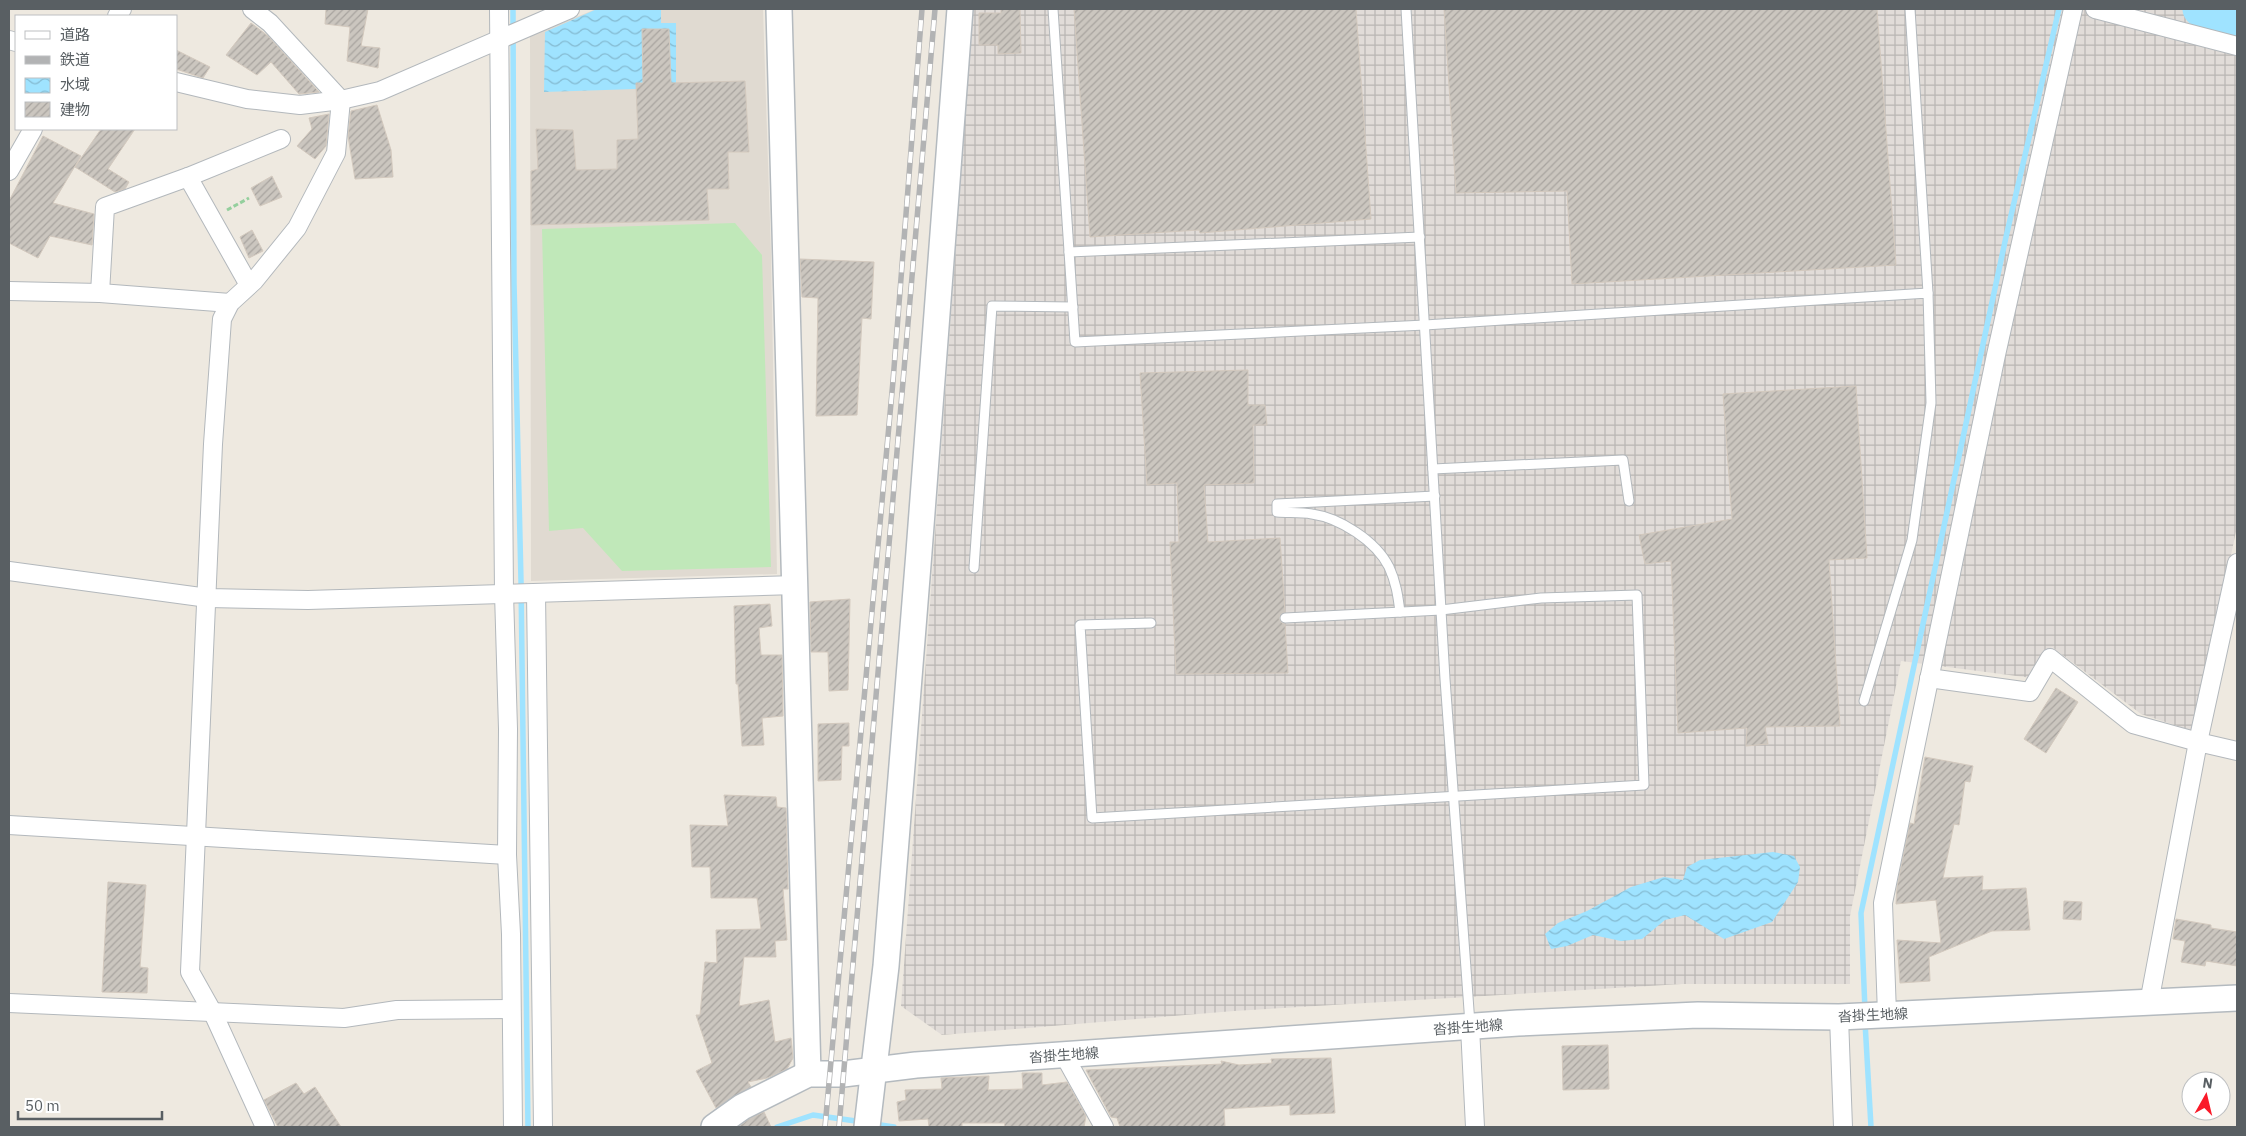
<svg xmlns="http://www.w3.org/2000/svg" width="2246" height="1136" font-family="'IBM Plex Sans','Noto Sans JP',sans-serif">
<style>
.industrial{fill:url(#industrial-grid)}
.education{fill:#e0dad1}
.pitch{fill:#c0e8b9}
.water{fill:url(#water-waves)}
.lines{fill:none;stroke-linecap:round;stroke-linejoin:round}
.stream{stroke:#9fe3ff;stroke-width:5.5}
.river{stroke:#9fe3ff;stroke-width:35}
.building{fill:url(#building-hatch);stroke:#d3c9be}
.lane-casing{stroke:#b3b8bc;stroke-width:11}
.street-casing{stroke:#b3b8bc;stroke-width:20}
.secondary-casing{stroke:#b4babf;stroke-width:28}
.path{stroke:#94cf9d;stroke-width:3;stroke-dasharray:5 2.5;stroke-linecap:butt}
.lane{stroke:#fff;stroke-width:9}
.street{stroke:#fff;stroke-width:18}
.secondary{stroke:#fff;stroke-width:25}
.rail-casing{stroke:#b2b3b4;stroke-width:5.5}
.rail{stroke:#fff;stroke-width:4;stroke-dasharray:11;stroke-linecap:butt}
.labels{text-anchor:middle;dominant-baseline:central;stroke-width:5;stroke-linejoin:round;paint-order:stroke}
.street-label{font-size:14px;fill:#595f63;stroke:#fff}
</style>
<defs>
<pattern id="industrial-grid" width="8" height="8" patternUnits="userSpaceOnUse" patternTransform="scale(1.25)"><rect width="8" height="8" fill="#e1dcd8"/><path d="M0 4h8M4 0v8" fill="none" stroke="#b9b6b3"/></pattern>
<pattern id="water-waves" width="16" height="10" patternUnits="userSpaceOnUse" patternTransform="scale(1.25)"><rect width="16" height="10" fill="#9fe3ff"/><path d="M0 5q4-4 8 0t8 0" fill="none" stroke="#85bbd2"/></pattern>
<pattern id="building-hatch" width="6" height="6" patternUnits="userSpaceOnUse" patternTransform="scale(1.25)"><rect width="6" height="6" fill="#cbc6bf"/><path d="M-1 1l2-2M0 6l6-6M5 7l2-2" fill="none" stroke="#a8a49f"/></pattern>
</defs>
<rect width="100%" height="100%" fill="#eee9e0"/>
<polygon class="industrial" points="973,9 2237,9 2237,527 2193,731 2141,714 2052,647 2032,678 1901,661 1850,916 1850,984 1682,984 1234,1011 942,1035 901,1006"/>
<polygon class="education" points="596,9 763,9 771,254 777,574 531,581 530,36"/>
<polygon class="pitch" points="735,223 762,255 771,567 622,571 583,528 549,531 542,229"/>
<g class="water">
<polygon points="597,9 661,9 661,23 676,23 676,83 637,83 636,89 544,92 545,32"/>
<polygon points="1773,852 1794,856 1800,867 1798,882 1772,922 1724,939 1685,915 1665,920 1642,939 1621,941 1593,935 1567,946 1551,949 1545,934 1558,923 1587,911 1631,887 1664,877 1683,880 1687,867 1700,860"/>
</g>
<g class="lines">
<g class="stream">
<polyline points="513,9 514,283 521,581 528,1127"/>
<polyline points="1865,1010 1861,913 2006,237 2059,9"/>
<polyline points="1865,1022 1871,1127"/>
<polyline points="874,1124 894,1127"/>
<polyline points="777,1127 813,1115 863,1122"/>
</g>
<polyline class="river" points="2200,9 2237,18"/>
</g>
<g class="building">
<polygon points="326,9 368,9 361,46 380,48 378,68 347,61 350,27 325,24"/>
<polygon points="1001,9 1020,9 1021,53 998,54 998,45 979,45 979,13 1001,13"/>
<polygon points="1074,9 1356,9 1371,219 1200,233 1199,230 1090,237"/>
<polygon points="1444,9 1877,9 1896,265 1572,284 1567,191 1456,193"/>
<polygon points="251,23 268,36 319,92 299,94 271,62 257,75 226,55"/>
<polygon points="642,29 669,29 671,83 745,81 749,152 728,152 729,189 707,189 709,220 531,225 531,171 538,169 536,129 573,130 576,170 617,169 617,140 638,139 636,83 643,83"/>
<polygon points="176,50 210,67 203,78 176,69"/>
<polygon points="377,105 391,150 393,177 355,179 348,136 351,111"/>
<polygon points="329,114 326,146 315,159 297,146 312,129 309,118"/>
<polygon points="101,129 135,129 108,169 129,182 125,189 115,192 75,167"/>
<polygon points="43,136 81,156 53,203 94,214 92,245 50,236 38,258 9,243 9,201"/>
<polygon points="272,176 282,197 260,206 251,188"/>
<polygon points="252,230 263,251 249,258 240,237"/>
<polygon points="800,259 874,262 871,319 862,318 857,415 816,416 818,298 802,297"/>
<polygon points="1248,370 1248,405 1265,405 1267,425 1253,425 1254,483 1204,485 1208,542 1280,538 1285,612 1280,615 1279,619 1282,623 1285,624 1288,673 1176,674 1170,542 1179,542 1177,483 1147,485 1140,373"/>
<polygon points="1856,386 1867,558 1829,560 1840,726 1765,727 1768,744 1746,746 1747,728 1678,733 1671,561 1645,564 1639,535 1732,519 1723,394"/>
<polygon points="850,599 848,690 829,691 828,652 811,652 810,602"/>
<polygon points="770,604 772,626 759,628 761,655 782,655 783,716 762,718 764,745 742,746 738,684 736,684 734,606"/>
<polygon points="2056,688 2078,702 2046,753 2024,739"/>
<polygon points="849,723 849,746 842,746 841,780 818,781 818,724"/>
<polygon points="1925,757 1973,766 1970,782 1965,781 1959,825 1954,824 1943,878 1983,876 1982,890 2026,888 2030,930 1992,931 1929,957 1930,981 1900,983 1897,940 1941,943 1936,900 1896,904 1897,887 1910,823 1914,824"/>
<polygon points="724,795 776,797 777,807 786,808 788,889 783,889 787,940 775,941 776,957 744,957 739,1006 769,1000 775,1042 791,1038 793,1058 787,1069 767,1078 748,1082 751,1087 716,1108 696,1071 712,1063 696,1015 700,1015 705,962 717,963 716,930 761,929 757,898 711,898 710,867 692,867 690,825 728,826"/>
<polygon points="108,882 146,885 140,967 148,968 147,993 102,992"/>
<polygon points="2064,901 2082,902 2081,920 2063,919"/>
<polygon points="2176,919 2211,925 2211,928 2237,932 2237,966 2206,961 2205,966 2181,962 2185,941 2173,939"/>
<polygon points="1608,1045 1609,1089 1563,1090 1562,1046"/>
<polygon points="1331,1058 1335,1113 1290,1115 1290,1105 1224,1109 1225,1127 1120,1127 1117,1118 1111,1117 1086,1070 1222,1064 1221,1061 1239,1065 1272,1063 1271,1059"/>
<polygon points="1022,1073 1042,1073 1042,1085 1067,1082 1086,1116 1084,1127 1004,1127 1005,1123 962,1123 962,1127 929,1127 928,1119 899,1121 897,1102 906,1100 905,1090 942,1089 941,1078 989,1076 988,1090 1023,1089"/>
<polygon points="296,1083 304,1094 315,1087 341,1127 278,1127 264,1100"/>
<polygon points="764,1112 771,1127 738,1127 749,1119"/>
</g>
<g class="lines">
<g class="lane-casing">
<g id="lane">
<polyline points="1053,9 1075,342 1425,325 1928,293 1931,403 1912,540 1864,701"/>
<polyline points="1406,9 1445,679 1470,1024"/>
<polyline points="1910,9 1928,293"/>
<polyline points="1069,252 1420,237"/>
<polyline points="1433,469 1623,460 1629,501"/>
<polyline points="974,568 992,306 1073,307"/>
<path d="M 1400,612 C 1398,596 1396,582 1389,567 C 1376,541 1340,518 1312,514 C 1300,512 1288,513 1277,512 L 1277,504 L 1435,496"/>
<polyline points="1151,623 1080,625 1092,818 1644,785 1637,595 1541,598 1441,610 1285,618"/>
</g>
</g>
<g class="street-casing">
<g id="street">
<polyline points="252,9 270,23 341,100 336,153 297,228 254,281 230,303 222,319 213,444 190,972 213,1013 265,1127"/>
<polyline points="499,9 504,593 508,729 507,855 511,934 513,1127"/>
<polyline points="2095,9 2237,46"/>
<polyline points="117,16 122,9"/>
<polyline points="9,40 16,42"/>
<polyline points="176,82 247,99 300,105 341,100 380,91 570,9"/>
<polyline points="9,171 33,129"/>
<polyline points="188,177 281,139"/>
<polyline points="9,291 100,293 230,303"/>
<polyline points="100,293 105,207 188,177 249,285"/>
<polyline points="9,571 208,598 308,600 796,585"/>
<polyline points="536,593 543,1127"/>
<polyline points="1929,678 2030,692 2050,658 2133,724 2198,742 2237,563"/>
<polyline points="9,825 507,855"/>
<polyline points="9,1003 344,1018 397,1010 510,1009"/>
<polyline points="2149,1003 2198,742 2237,751"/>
<polyline points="1887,1014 1883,903 1996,355 2073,9"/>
<polyline points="1839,1017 1843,1127"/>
<polyline points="1470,1027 1475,1127"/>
<polyline points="1064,1055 1104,1127"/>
</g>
</g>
<g class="secondary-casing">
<g id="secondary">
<polyline points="779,9 808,1074"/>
<polyline points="714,1127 742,1107 808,1074 843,1074 916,1065 1518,1023 1698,1015 1839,1017 2237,998"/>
<polyline points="867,1127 886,966 919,552 960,9"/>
</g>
</g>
<polyline class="path" points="227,210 249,198"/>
<use href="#lane" class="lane"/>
<use href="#street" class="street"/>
<use href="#secondary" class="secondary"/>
<g class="rail-casing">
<g id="rail">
<polyline points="825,1127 893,381 922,9"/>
<polyline points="839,1127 935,9"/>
</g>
</g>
<use href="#rail" class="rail"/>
</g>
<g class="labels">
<g class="street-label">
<text transform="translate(1873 1015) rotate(-3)">沓掛生地線</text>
<text transform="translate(1468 1027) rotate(-4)">沓掛生地線</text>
<text transform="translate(1064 1055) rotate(-4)">沓掛生地線</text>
</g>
</g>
<rect width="2246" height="1136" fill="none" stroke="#595f63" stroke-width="20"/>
<rect x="15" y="15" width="162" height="115" fill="#ffffff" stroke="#bdbfc1"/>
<rect x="25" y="31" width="25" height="8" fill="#ffffff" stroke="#bdbfc1"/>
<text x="60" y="40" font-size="15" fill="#595f63">道路</text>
<rect x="25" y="56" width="25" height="8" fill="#b2b3b4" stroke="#bdbfc1"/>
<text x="60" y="65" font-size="15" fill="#595f63">鉄道</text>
<rect x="25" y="78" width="25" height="15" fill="url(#water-waves)" stroke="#bdbfc1"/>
<text x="60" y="90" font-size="15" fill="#595f63">水域</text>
<rect x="25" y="102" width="25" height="15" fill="url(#building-hatch)" stroke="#bdbfc1"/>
<text x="60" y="115" font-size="15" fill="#595f63">建物</text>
<g transform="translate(2206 1096) rotate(8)"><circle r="24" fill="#ffffff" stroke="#bdbfc1"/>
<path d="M0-4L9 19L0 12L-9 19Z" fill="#fa1a29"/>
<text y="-8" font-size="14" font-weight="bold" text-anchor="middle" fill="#595f63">N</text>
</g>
<path d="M18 1111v8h144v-8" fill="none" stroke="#595f63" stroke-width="2.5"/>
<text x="25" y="1111" font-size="15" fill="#595f63" stroke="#ffffff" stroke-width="4" paint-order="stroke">50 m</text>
</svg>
